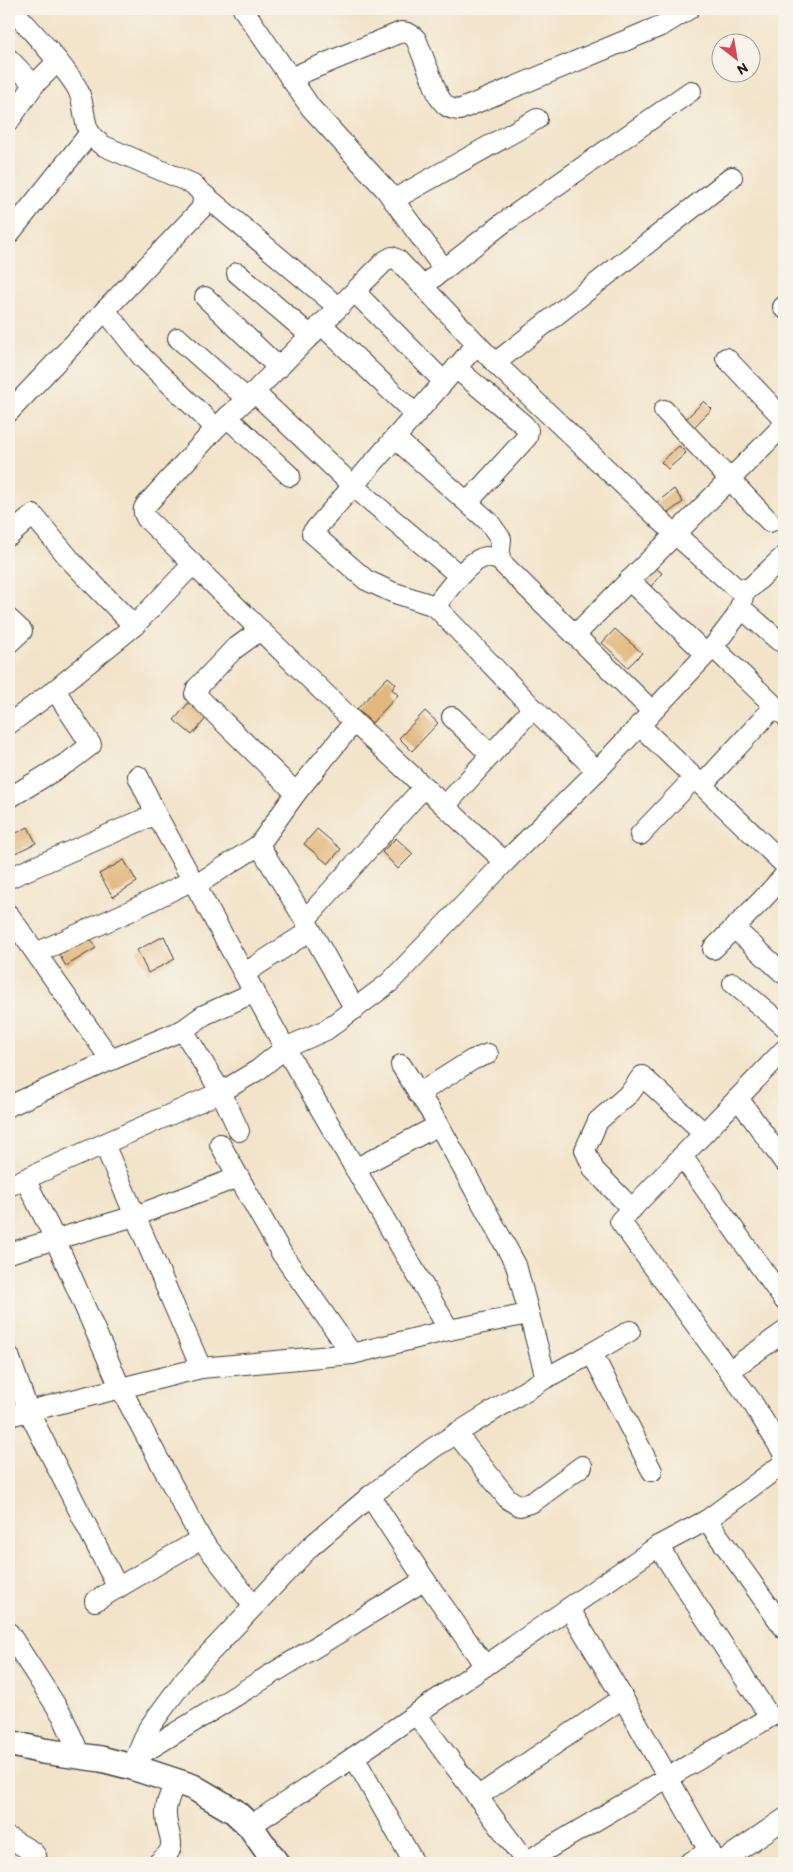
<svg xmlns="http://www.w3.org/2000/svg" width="793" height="1872" font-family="Itim,sans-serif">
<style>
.building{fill:#e2b77e}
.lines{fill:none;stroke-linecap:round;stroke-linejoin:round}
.minor-casing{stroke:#3c3a36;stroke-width:22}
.major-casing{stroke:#3c3a36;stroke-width:28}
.minor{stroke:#fff;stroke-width:20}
.major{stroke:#fff;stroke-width:25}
</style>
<rect width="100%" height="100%" fill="#f7f3e8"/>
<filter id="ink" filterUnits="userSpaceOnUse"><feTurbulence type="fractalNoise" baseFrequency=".02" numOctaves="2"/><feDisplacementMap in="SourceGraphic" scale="10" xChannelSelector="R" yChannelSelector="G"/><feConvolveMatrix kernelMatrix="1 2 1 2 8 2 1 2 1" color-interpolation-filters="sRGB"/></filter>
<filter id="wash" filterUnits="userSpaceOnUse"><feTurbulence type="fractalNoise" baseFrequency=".0096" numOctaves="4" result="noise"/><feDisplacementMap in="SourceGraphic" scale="20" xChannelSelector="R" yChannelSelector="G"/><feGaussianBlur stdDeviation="1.12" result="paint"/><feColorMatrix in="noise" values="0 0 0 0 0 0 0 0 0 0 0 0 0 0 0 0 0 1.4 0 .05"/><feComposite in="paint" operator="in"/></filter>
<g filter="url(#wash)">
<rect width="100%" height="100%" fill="#f2e4ca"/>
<g id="blocks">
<g class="building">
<polygon points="704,401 712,409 692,429 684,421"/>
<polygon points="679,446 686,453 668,469 661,462"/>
<polygon points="674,489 683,502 665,515 656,503"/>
<polygon points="650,564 662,573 648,590 636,581"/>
<polygon points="615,629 642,653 628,667 602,643"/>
<polygon points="388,677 396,684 392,689 398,695 372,723 357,709"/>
<polygon points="190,701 208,716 192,735 174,720"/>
<polygon points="425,711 438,723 412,751 399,738"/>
<polygon points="28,827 36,843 9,856 9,837"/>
<polygon points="317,829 341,849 328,864 304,844"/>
<polygon points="396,838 413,854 398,869 382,852"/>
<polygon points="124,860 137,882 113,897 99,874"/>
<polygon points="87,933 96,948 66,966 57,951"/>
<polygon points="164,936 175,959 148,973 137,950"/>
</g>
</g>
</g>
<g filter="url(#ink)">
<use href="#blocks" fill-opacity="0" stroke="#3c3a36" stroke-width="1"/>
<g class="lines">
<g class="minor-casing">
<g id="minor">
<polyline points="243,9 311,108 386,190 444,269"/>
<polyline points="9,59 34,85"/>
<path d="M 290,78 L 401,32 C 408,32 411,34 416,39 L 439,97 C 445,106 449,109 459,110 L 663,25 L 689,9"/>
<polyline points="9,121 34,85 58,61"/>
<polyline points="202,193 338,307"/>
<polyline points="393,200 537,119"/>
<polyline points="9,234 90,133"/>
<polyline points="237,273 311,336"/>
<polyline points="423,286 503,223 691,91"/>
<polyline points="355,292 444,382"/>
<polyline points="205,297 279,368"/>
<polyline points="783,307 784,308"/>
<polyline points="105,310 142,357 216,428"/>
<polyline points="321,324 415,414"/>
<polyline points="178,338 247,399"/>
<polyline points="726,358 784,419"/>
<polyline points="495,363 732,177"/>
<polyline points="456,368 524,425 528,430 527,437 468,502"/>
<polyline points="254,392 353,486 460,576"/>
<polyline points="664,410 770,522"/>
<path d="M 9,412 L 201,209 C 205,196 203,194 193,184 L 104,146 C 99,143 93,138 90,133 C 82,121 86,102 76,86 C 58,58 34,34 12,9"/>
<polyline points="227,417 290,476"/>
<polyline points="395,438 489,522 501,539 499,560"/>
<polyline points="9,536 33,515 73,563 134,626"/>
<polyline points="629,580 706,654"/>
<polyline points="435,606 392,592 366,580 312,533 477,344"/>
<polyline points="740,607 778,640 784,643"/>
<polyline points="9,619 22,631 9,643"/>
<polyline points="259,631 233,650 197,688 195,694 296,793"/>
<polyline points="575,635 784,425"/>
<polyline points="713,647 784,715"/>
<polyline points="452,717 491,755"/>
<polyline points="9,724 55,690 134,626 193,564"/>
<polyline points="639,725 784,864"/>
<path d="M 597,771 L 533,708 L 435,606 C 446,593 469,558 487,557 C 490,557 495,559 499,560 L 652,711"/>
<polyline points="138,776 156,814 285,1048 449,1330"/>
<polyline points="702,785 775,706"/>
<polyline points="9,798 70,761 91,745 55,690"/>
<polyline points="445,806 533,708"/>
<polyline points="640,835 694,778"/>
<polyline points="259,845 305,920 355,1009"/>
<path d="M 505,862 L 354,722 L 147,519 C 143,513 142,509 147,504 L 216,428 L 254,392 L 385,261 L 392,257 L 398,260 L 495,363 L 675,534 L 736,588 L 744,589 L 750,588 L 784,556"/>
<polyline points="9,878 156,814"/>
<polyline points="196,885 259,845 296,793 354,722"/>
<polyline points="9,915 111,1060"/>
<polyline points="305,920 424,787"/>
<polyline points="734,928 784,974"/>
<polyline points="713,949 761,901 784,876"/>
<polyline points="36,953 130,911 193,880"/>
<polyline points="245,973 311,930"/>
<polyline points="733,983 784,1026"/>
<polyline points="183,1030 204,1015 255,992"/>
<polyline points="784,1050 620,1221 752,1402 784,1454"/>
<polyline points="401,1065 439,1125 516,1265 546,1378"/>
<polyline points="418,1094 472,1060 488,1054"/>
<polyline points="738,1098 784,1162"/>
<polyline points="9,1106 111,1060 183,1030 221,1092 239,1131"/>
<polyline points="104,1144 201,1368"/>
<polyline points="220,1144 282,1254 352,1354"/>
<polyline points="682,1156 784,1300"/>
<polyline points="355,1169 439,1125"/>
<polyline points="25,1179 55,1239 120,1387 201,1539"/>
<polyline points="9,1186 221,1092 258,1070 285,1048 326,1030 389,983 505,862 597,771 713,647 736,617 742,602 744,589"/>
<polyline points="632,1209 594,1170 585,1150 598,1121 630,1093 642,1076 704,1133"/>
<polyline points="9,1253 135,1216 239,1177"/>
<polyline points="592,1353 630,1331"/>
<polyline points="9,1356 28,1410 118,1588"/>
<polyline points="729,1371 784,1332"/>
<polyline points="9,1416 201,1368 352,1354 449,1330 528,1314"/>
<polyline points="456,1433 508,1499 520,1506 533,1502 582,1466"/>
<polyline points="370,1496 425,1580 485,1666"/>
<polyline points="707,1520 784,1628"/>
<polyline points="95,1601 201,1539 253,1605"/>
<polyline points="569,1608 623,1698 716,1863"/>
<polyline points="9,1633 62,1715 80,1755"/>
<polyline points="416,1714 526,1862"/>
<polyline points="136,1757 425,1580"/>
<polyline points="354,1757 414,1863"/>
<polyline points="132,1767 148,1729 185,1679 310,1547 370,1496 433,1448 546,1378 592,1353 652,1471"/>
<polyline points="477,1797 623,1698"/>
<polyline points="250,1826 354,1757 658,1546 707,1520 784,1463"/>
<polyline points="9,1838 33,1852 36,1856 32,1863"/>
<path d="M 158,1863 C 182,1845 166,1837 166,1814 C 165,1803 172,1791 176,1780"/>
<polyline points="524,1863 770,1717 658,1546"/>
<polyline points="689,1863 710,1851"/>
<polyline points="720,1863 784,1819"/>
</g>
</g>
<g class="major-casing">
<polyline id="major" points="9,1743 43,1751 101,1759 132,1767 193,1787 234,1811 250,1826 276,1863"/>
</g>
<use href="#minor" class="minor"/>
<use href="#major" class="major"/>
</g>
</g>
<rect width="793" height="1872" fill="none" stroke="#f7f3e8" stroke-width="30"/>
<g transform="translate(736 58) rotate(149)"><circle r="24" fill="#f7f3e8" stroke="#9f9d96"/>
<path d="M0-4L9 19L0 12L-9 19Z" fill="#d1495b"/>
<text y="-8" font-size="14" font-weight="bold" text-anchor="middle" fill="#1c1c1c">N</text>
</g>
</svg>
